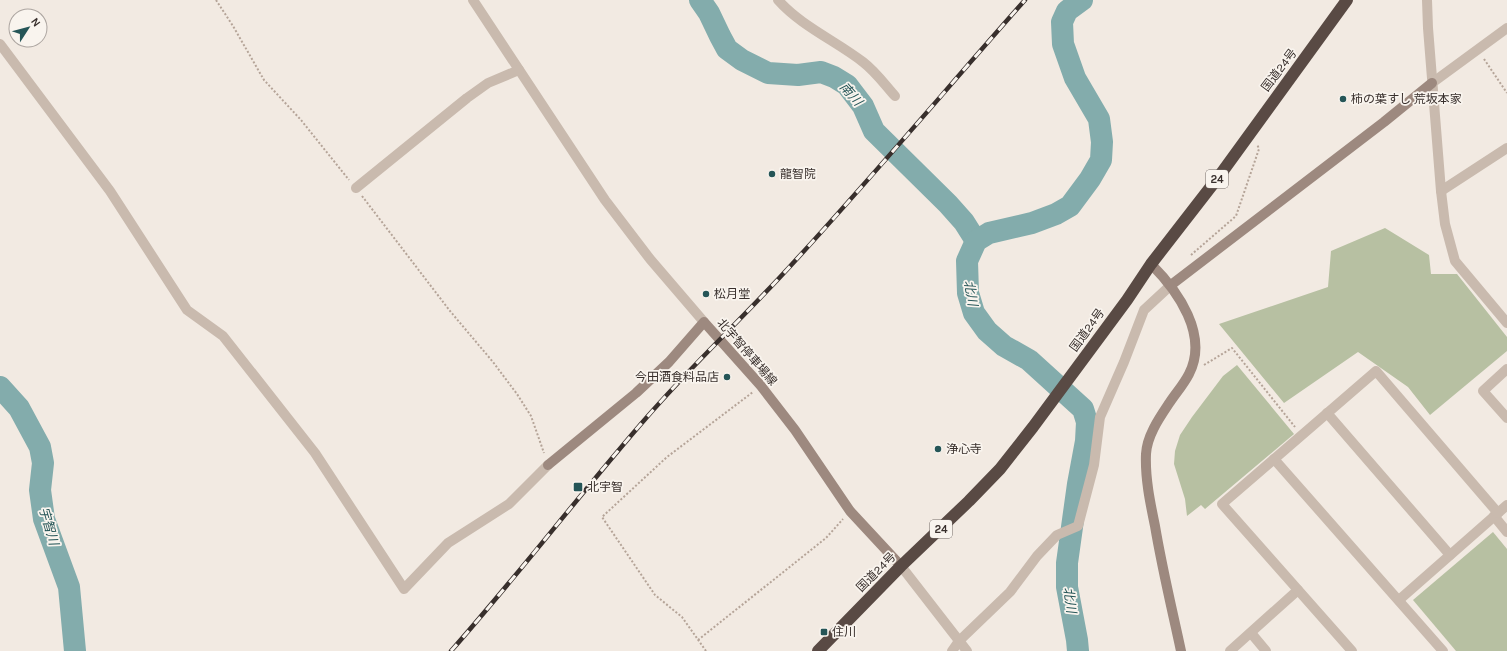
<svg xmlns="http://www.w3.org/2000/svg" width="1507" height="651" font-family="Karla,'Noto Sans JP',sans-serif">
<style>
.green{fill:#b7c0a2}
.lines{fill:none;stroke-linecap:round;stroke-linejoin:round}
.river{stroke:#83acac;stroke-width:22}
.path{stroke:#b5a498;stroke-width:2;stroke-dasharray:2 2;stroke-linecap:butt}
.street{stroke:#c9baae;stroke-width:10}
.secondary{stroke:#9d897f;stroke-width:10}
.highway{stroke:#594a44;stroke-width:12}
.rail-casing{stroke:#382f2c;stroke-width:4.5}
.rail{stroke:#f9f4ee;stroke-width:3;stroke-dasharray:9;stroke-linecap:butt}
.poi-dot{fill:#255557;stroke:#f9f4ee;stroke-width:1.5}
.labels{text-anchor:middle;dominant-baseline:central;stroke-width:3.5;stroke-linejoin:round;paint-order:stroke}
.shield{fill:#f9f4ee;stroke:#726a66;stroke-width:1}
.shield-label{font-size:11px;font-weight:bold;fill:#382f2c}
.street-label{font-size:12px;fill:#382f2c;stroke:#f9f4ee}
.poi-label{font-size:12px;fill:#382f2c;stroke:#f9f4ee;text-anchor:start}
.water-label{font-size:13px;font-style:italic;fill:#255557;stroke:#f9f4ee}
</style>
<rect width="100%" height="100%" fill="#f2eae2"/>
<g class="green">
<polygon points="1385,228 1429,255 1431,274 1457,274 1507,337 1507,351 1430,415 1408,387 1358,352 1284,403 1219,324 1328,287 1331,251"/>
<polygon points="1237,365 1294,434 1205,509 1201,505 1187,516 1185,499 1174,464 1175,451 1180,435 1192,417 1223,376"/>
<polygon points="1493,532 1507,549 1507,651 1456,651 1413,600"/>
</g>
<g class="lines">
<g class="river">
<polyline points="700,0 709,13 720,36 727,49 742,60 768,73 798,75 821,72 834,77 847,85 863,106 874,131 948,204 964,222 976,241"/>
<polyline points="0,387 19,408 40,447 43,463 40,490 44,519 69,587 75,651"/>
<polyline points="1078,651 1077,640 1067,587 1067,563 1078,484 1086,441 1087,422 1083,409 1029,360 1004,346 987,331 974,313 968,293 967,261 976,241 989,233 1032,223 1056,214 1070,206 1090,179 1101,160 1102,142 1099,119 1075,78 1063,44 1062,22 1067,11 1082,0"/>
</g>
<g class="path">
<polyline points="216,0 233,26 264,80 301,120 349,180"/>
<polyline points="1484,59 1507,93"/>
<polyline points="362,196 450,311 493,362 517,394 531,416 544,453"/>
<polyline points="1191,255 1236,216 1259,149 1257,144"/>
<polyline points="1204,365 1232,348 1295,427"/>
<polyline points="698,640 826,538 843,519"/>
<polyline points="706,651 682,617 655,595 602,517 667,457 753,392"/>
</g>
<g class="street">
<polyline points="473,0 605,200 650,259 704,322"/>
<path d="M 778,0 C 801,26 836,41 863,62 C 876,72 885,85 895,96"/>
<polyline points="1427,0 1428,28 1441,191 1445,224 1455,261 1507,323"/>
<polyline points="0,44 110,191 187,310 223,336 315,453 404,589 448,543 509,504 548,465"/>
<polyline points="1432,83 1507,28"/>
<polyline points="356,188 467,98 488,83 519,70"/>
<polyline points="1441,191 1507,148"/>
<polyline points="1507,369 1483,391 1507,418"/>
<polyline points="1327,413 1450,555"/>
<polyline points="1274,459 1443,651"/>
<polyline points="1494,516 1507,532"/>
<polyline points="901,566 967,651"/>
<polyline points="1399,600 1507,505"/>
<polyline points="1251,633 1266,651"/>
<polyline points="952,651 959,641 1010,592 1037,556 1057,535 1078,526 1094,465 1100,417 1124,362 1144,310 1171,285"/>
<polyline points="1230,651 1298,590"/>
<polyline points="1352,651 1222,504 1376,371 1498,513"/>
</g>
<g class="secondary">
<path d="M 1151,264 C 1178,291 1209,335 1189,374 C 1184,384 1176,393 1170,402 C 1160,417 1147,435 1146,454 C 1145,478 1150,502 1155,526 C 1162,568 1172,609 1181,651"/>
<polyline points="1171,285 1384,122 1432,83"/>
<polyline points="548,465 636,393 669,362 704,322 761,386 795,430 850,511 901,566"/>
</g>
<polyline class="highway" points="818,651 901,566 969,501 1000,469 1033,427 1127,300 1151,264 1220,175 1347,0"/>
<g class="rail-casing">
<path id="rail" d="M 451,651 C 518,575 580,494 647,417 C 694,363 746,315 794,262 C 873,176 948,87 1025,0"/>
</g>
<use href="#rail" class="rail"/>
</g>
<g class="poi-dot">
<circle cx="1343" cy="99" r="4"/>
<circle cx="772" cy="174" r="4"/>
<circle cx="706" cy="294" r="4"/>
<circle cx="727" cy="377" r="4"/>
<circle cx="938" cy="449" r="4"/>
<rect x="573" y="482" width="10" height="10" rx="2"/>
<rect x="820" y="628" width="8" height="8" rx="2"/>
</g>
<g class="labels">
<g class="shield">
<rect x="1206" y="170" width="22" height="18" rx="3"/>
<rect x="930" y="520" width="22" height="18" rx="3"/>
</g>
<g class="shield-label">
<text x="1217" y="179">24</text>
<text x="941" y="529">24</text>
</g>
<g class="street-label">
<text transform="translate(1279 70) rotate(-53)">国道24号</text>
<text transform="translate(1087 330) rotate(-54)">国道24号</text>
<text transform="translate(747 352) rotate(49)">北宇智停車場線</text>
<text transform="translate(876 572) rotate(-45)">国道24号</text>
</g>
<g class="poi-label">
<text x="1351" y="99">柿の葉すし 荒坂本家</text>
<text x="780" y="174">龍智院</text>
<text x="714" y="294">松月堂</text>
<text x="719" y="377" text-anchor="end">今田酒食料品店</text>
<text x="946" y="449">浄心寺</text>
<text x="587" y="487">北宇智</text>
<text x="832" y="632">住川</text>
</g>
<g class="water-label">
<text transform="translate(851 94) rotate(48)">南川</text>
<text transform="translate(971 293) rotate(80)">北川</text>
<text transform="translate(49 526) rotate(74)">宇智川</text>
<text transform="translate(1070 600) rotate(82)">北川</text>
</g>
</g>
<g transform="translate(28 28) rotate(54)"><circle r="19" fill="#f9f4ee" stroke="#aca5a0"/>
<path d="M0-3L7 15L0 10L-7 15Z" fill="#255557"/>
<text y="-6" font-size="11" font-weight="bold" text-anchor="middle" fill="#382f2c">N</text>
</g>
</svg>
